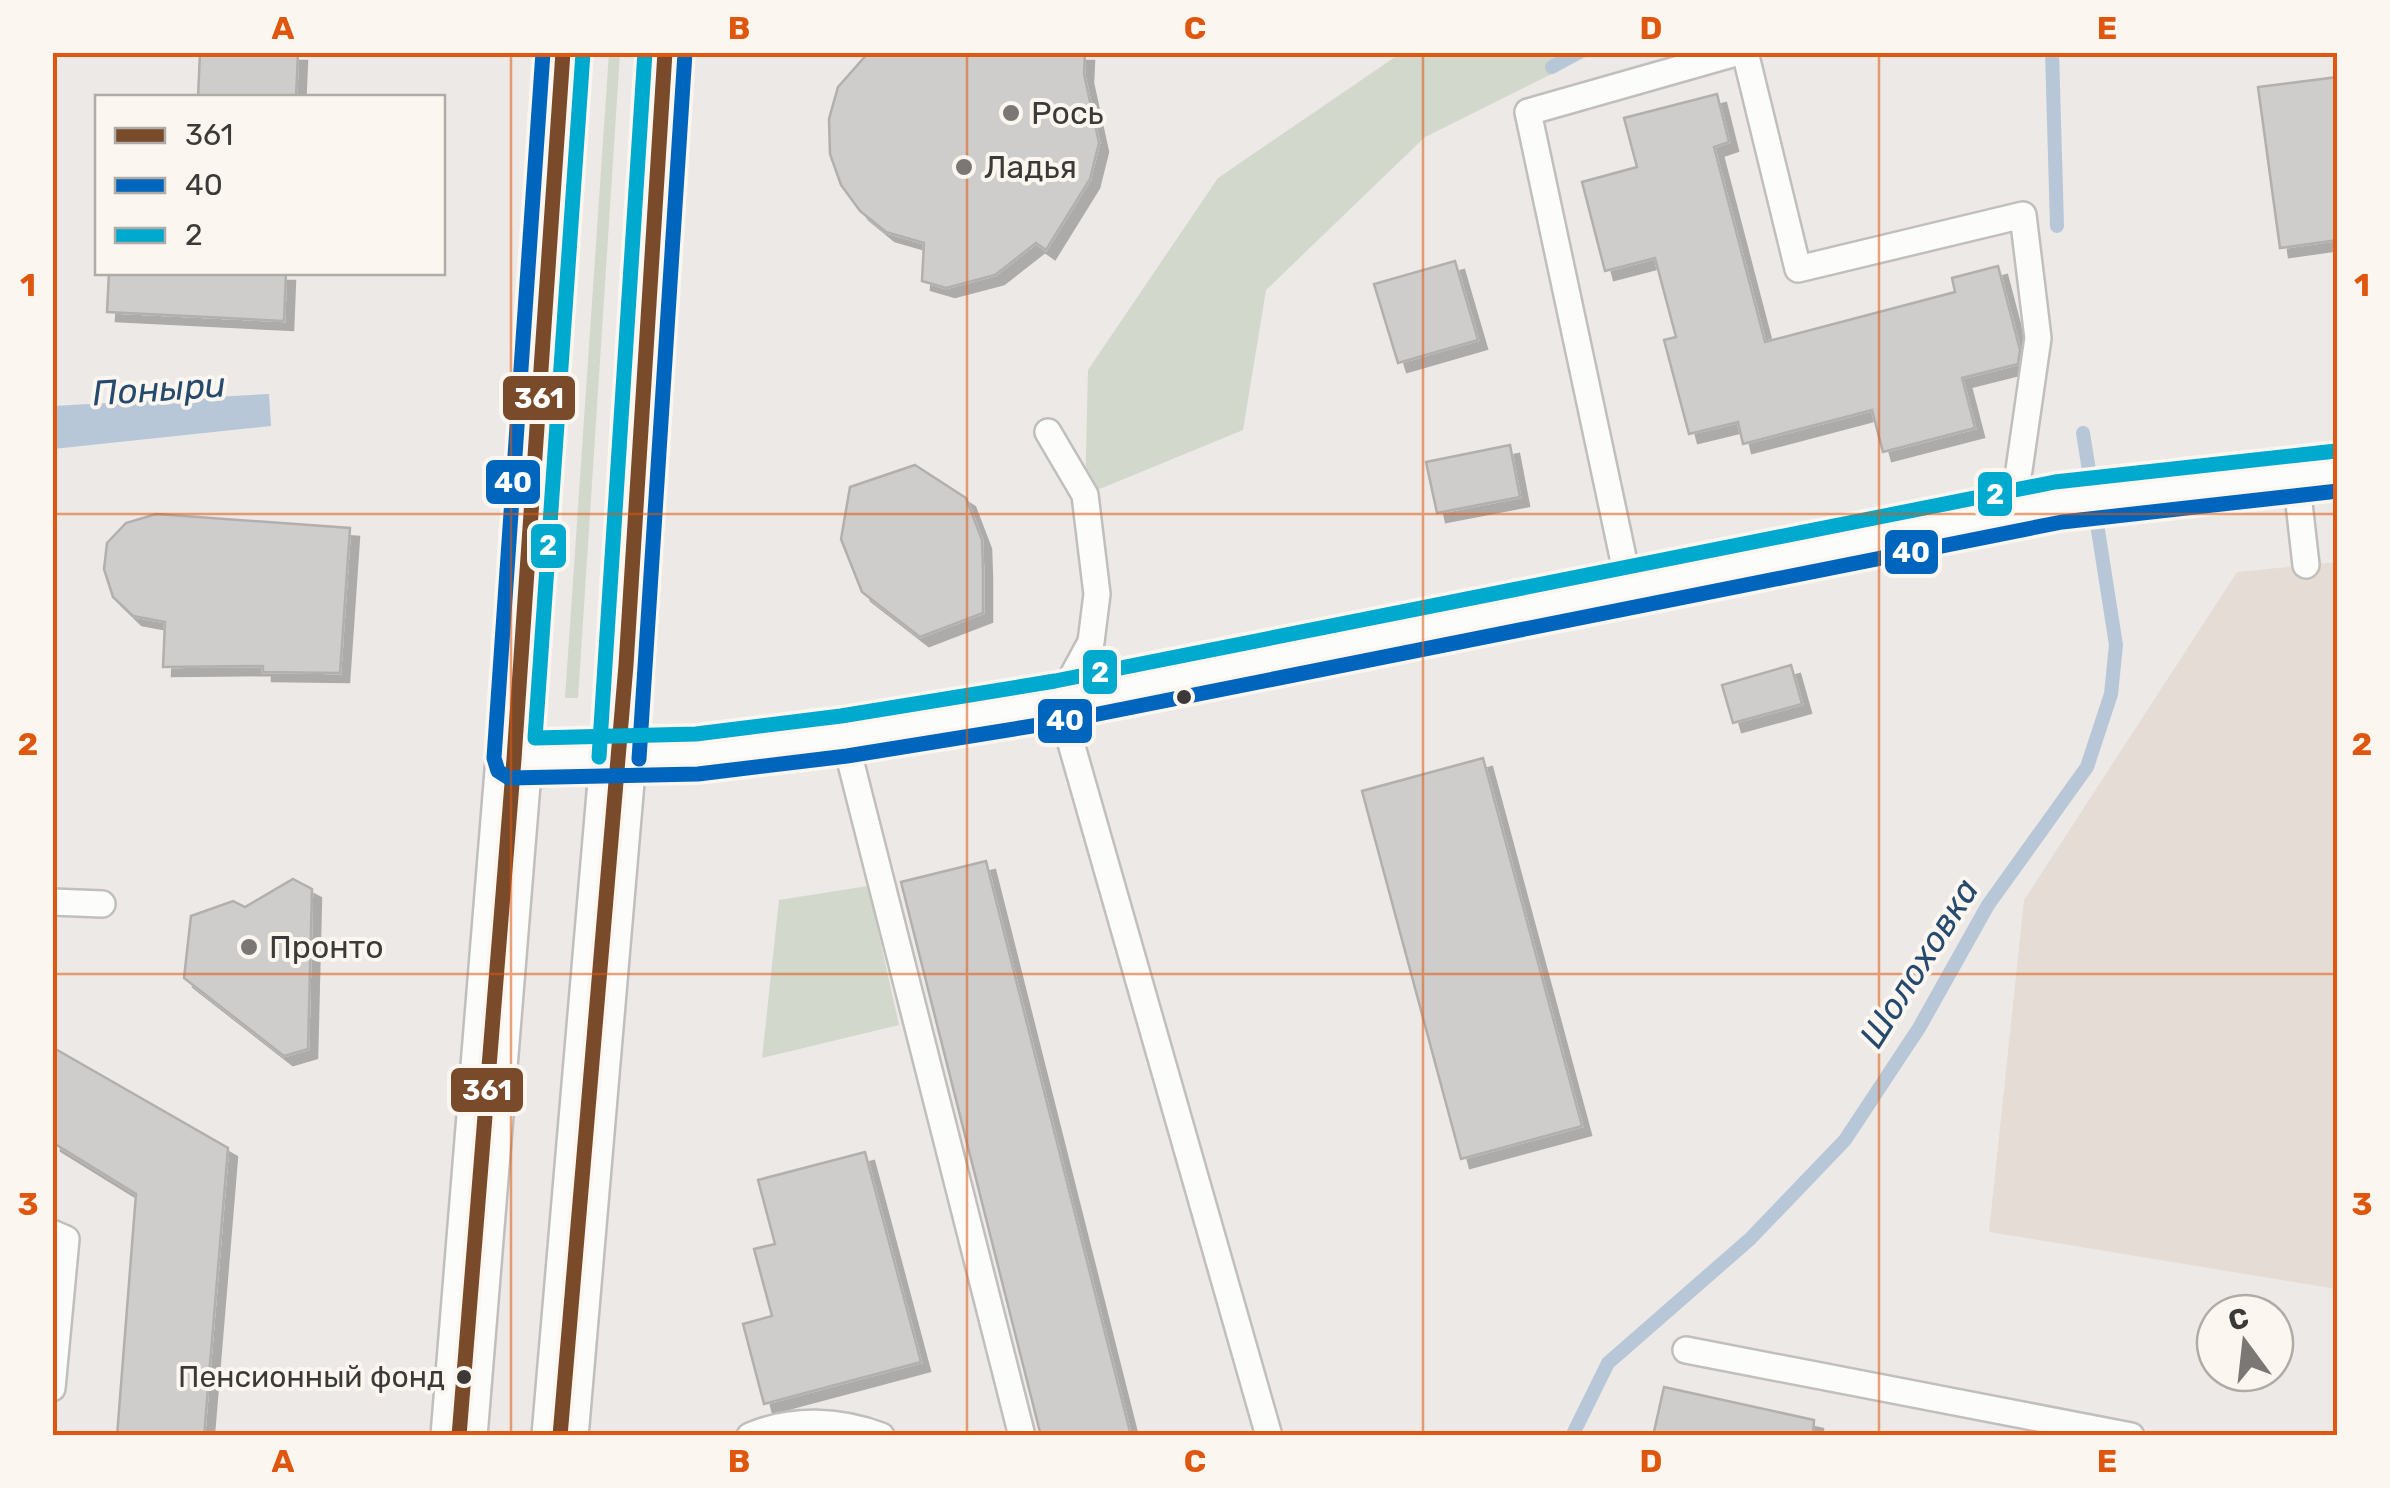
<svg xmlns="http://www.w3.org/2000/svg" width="2390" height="1488" font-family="Rubik,sans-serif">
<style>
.built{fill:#e5ddd5}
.green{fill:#d2d8cb}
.water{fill:#b7c7d7}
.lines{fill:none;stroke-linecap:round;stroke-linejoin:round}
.stream{stroke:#b7c7d7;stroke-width:14}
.building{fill:#cfcdcb;stroke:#b2afad;stroke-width:2.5;filter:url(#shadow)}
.service-casing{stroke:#c1bfbd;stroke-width:30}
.tertiary-casing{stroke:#c1bfbd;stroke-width:60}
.primary-casing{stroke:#c1bfbd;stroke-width:60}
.service{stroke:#fcfcfb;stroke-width:25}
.tertiary{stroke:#fcfcfb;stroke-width:55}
.primary{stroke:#fcfcfb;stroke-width:55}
.bus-1-casing{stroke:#fcf6f0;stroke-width:22}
.bus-2-casing{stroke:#fcf6f0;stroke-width:22}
.bus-3-casing{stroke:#fcf6f0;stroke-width:22}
.bus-1{stroke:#7a4b2a;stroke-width:15}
.bus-2{stroke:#0065bd;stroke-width:15}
.bus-3{stroke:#00a9ce;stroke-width:15}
.grid{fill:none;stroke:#df570e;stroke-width:2.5;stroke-opacity:0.55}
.poi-dot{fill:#7a7775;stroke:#fcf6f0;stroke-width:4}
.bus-dot{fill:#3c3a38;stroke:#fcf6f0;stroke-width:4}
.labels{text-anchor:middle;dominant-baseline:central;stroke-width:8;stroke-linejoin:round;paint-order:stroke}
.bus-label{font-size:30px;fill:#3c3a38;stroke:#fcf6f0;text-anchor:end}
.poi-label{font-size:32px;fill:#3c3a38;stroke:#fcf6f0;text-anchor:start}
.water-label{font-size:35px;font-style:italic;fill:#264a6e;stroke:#fcf6f0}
.line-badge{stroke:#fcf6f0;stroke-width:4}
.badge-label{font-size:28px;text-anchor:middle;font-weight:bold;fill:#fff}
.neatline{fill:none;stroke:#df570e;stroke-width:4}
.grid-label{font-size:32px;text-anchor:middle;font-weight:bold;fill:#df570e}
</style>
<defs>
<filter id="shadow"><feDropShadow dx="9" dy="9" stdDeviation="0" flood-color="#0004"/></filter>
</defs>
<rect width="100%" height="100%" fill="#ece9e6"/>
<polygon class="built" points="2337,562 2337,1289 1989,1232 2024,900 2237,572"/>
<g class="green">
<polygon points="609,53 620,53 578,698 565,698"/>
<polygon points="1401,53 1594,53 1425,137 1266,290 1243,430 1085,495 1088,370 1218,178"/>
<polygon points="868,886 899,1025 762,1058 779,900"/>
</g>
<polygon class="water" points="269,394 271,426 53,449 53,406"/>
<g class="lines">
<g class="stream">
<polyline points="2052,52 2057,226"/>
<polyline points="1552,67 1579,52"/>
<polyline points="2083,433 2092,489"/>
<polyline points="1572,1436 1608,1363 1750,1239 1845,1140 1919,1028 1988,905 2087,767 2111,694 2116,645 2095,511"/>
</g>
</g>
<g class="building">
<polygon points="200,52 298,52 296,98 198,98"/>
<polygon points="869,52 1085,52 1084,74 1099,143 1090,179 1046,250 1036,243 995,275 946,288 922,281 924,243 886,232 860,211 841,185 830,154 829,119 838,87"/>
<polygon points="2338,77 2338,240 2280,248 2258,87"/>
<polygon points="1717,94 1729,142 1714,147 1765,342 1955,292 1952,278 1998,266 2020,350 2018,364 1962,378 1975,428 1883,452 1872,410 1743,444 1738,422 1689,434 1664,340 1676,337 1655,258 1605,271 1582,182 1637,167 1624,118"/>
<polygon points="1455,261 1478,340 1398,363 1374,284"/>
<polygon points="109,272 286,272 284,321 107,312"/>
<polygon points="1510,445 1520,497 1437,513 1426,462"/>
<polygon points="915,465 966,498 982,540 983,570 983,613 920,637 862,592 841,539 850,487"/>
<polygon points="156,514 350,528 340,673 263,672 263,666 163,667 165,622 133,616 113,597 104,569 107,543 126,523"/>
<polygon points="1791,665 1802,704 1733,723 1722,685"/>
<polygon points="1483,758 1582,1126 1461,1159 1362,791"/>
<polygon points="986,861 1131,1436 1041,1436 901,882"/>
<polygon points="293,879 312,889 308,1049 284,1056 184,978 191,916 233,901 245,907"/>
<polygon points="52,1047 228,1148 204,1436 117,1436 136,1194 52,1142"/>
<polygon points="865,1152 921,1362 764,1404 743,1324 772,1316 754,1249 775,1244 758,1180"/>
<polygon points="1664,1387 1814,1420 1813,1436 1653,1436"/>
</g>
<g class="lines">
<g class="service-casing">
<g id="service">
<polyline points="1745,52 1798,269 2023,215 2038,338 2019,470 2006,512"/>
<polyline points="1048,432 1085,495 1097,594 1091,642 1059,701 1269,1436"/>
<polyline points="2296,477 2306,565"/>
<polyline points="1630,590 1528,112 1739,52"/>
<polyline points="844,736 1022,1436"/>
<polyline points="52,902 102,904"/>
<polyline points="52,1233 66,1239 52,1388"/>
<polyline points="1686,1350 2131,1436"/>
<path d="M 750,1436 C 792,1418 839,1420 881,1436"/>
</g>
</g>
<g class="tertiary-casing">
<polyline id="tertiary" points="514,759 697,754 844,736 1059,701 2059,502 2338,471"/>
</g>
<g class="primary-casing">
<g id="primary">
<polyline points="459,1436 514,759 563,52"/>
<polyline points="560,1436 626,665 665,52"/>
</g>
</g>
<use href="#service" class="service"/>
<use href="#tertiary" class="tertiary"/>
<use href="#primary" class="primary"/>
<g class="bus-1-casing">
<g id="bus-1">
<polyline points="459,1436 514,759 563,52"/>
<polyline points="560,1436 626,665 665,52"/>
</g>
</g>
<g class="bus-2-casing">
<g id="bus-2">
<polyline points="543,52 494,758 498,771 509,778 698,774 847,756 1063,721 2062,522 2338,491"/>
<polyline points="639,759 685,53"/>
</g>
</g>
<g class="bus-3-casing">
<g id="bus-3">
<polyline points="583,53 535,738 696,734 841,716 1055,681 2055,482 2336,451"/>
<polyline points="599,757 645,52"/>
</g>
</g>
<use href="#bus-1" class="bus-1"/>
<use href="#bus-2" class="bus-2"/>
<use href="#bus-3" class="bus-3"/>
</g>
<path class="grid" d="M 511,52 L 511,1436M 967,52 L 967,1436M 1423,52 L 1423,1436M 1879,52 L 1879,1436M 52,514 L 2338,514M 52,974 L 2338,974"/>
<g class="poi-dot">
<circle cx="1011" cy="113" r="10"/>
<circle cx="964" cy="167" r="10"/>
<circle cx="249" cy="947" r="10"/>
</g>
<g class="bus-dot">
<circle cx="1184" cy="697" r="9"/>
<circle cx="464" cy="1377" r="9"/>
</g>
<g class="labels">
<g class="bus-label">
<text x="445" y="1377">Пенсионный фонд</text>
</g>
<g class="poi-label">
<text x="1031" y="113">Рось</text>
<text x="984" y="167">Ладья</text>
<text x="269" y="947">Пронто</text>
</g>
<g class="water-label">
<text transform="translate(159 389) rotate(-4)">Поныри</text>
<text transform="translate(1919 963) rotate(-58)">Шолоховка</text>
</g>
</g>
<g class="line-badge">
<rect x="501" y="374" width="76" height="48" rx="10" fill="#7a4b2a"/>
<rect x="484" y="458" width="58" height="48" rx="10" fill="#0065bd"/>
<rect x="1976" y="470" width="38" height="48" rx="10" fill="#00a9ce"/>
<rect x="529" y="522" width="39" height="48" rx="10" fill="#00a9ce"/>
<rect x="1883" y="528" width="57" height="48" rx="10" fill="#0065bd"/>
<rect x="1081" y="648" width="38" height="48" rx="10" fill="#00a9ce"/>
<rect x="1036" y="697" width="58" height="48" rx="10" fill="#0065bd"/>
<rect x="449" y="1066" width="76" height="48" rx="10" fill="#7a4b2a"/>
</g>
<g class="badge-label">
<text x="539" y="408">361</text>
<text x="513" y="492">40</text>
<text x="1995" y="504">2</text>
<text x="548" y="555">2</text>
<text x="1911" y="562">40</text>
<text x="1100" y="682">2</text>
<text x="1065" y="730">40</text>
<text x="487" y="1100">361</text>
</g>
<rect width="2390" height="1488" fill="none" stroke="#fcf6f0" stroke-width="110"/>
<rect x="95" y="95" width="350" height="180" fill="#fcf6f0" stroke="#afaba6" stroke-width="2.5"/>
<rect x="115" y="128" width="50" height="15" fill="#7a4b2a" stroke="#afaba6" stroke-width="2.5"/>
<text x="185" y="145" font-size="30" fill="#3c3a38">361</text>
<rect x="115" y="178" width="50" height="15" fill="#0065bd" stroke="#afaba6" stroke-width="2.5"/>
<text x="185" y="195" font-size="30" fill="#3c3a38">40</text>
<rect x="115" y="228" width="50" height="15" fill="#00a9ce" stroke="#afaba6" stroke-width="2.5"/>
<text x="185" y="245" font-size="30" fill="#3c3a38">2</text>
<g transform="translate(2245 1343) rotate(345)"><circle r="48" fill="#fcf6f0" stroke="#afaba6" stroke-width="2.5"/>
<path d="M0-8L18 38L0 25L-18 38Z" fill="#7a7775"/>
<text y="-15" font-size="28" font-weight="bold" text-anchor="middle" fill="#3c3a38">С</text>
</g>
<rect x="55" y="55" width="2280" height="1378" class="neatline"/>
<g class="grid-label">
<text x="283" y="39">A</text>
<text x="739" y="39">B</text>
<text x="1195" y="39">C</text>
<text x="1651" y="39">D</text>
<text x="2107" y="39">E</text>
<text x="28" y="296">1</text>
<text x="2362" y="296">1</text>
<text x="28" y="755">2</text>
<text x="2362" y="755">2</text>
<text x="28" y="1215">3</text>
<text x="2362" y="1215">3</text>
<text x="283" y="1472">A</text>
<text x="739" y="1472">B</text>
<text x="1195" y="1472">C</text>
<text x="1651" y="1472">D</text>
<text x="2107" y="1472">E</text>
</g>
</svg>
